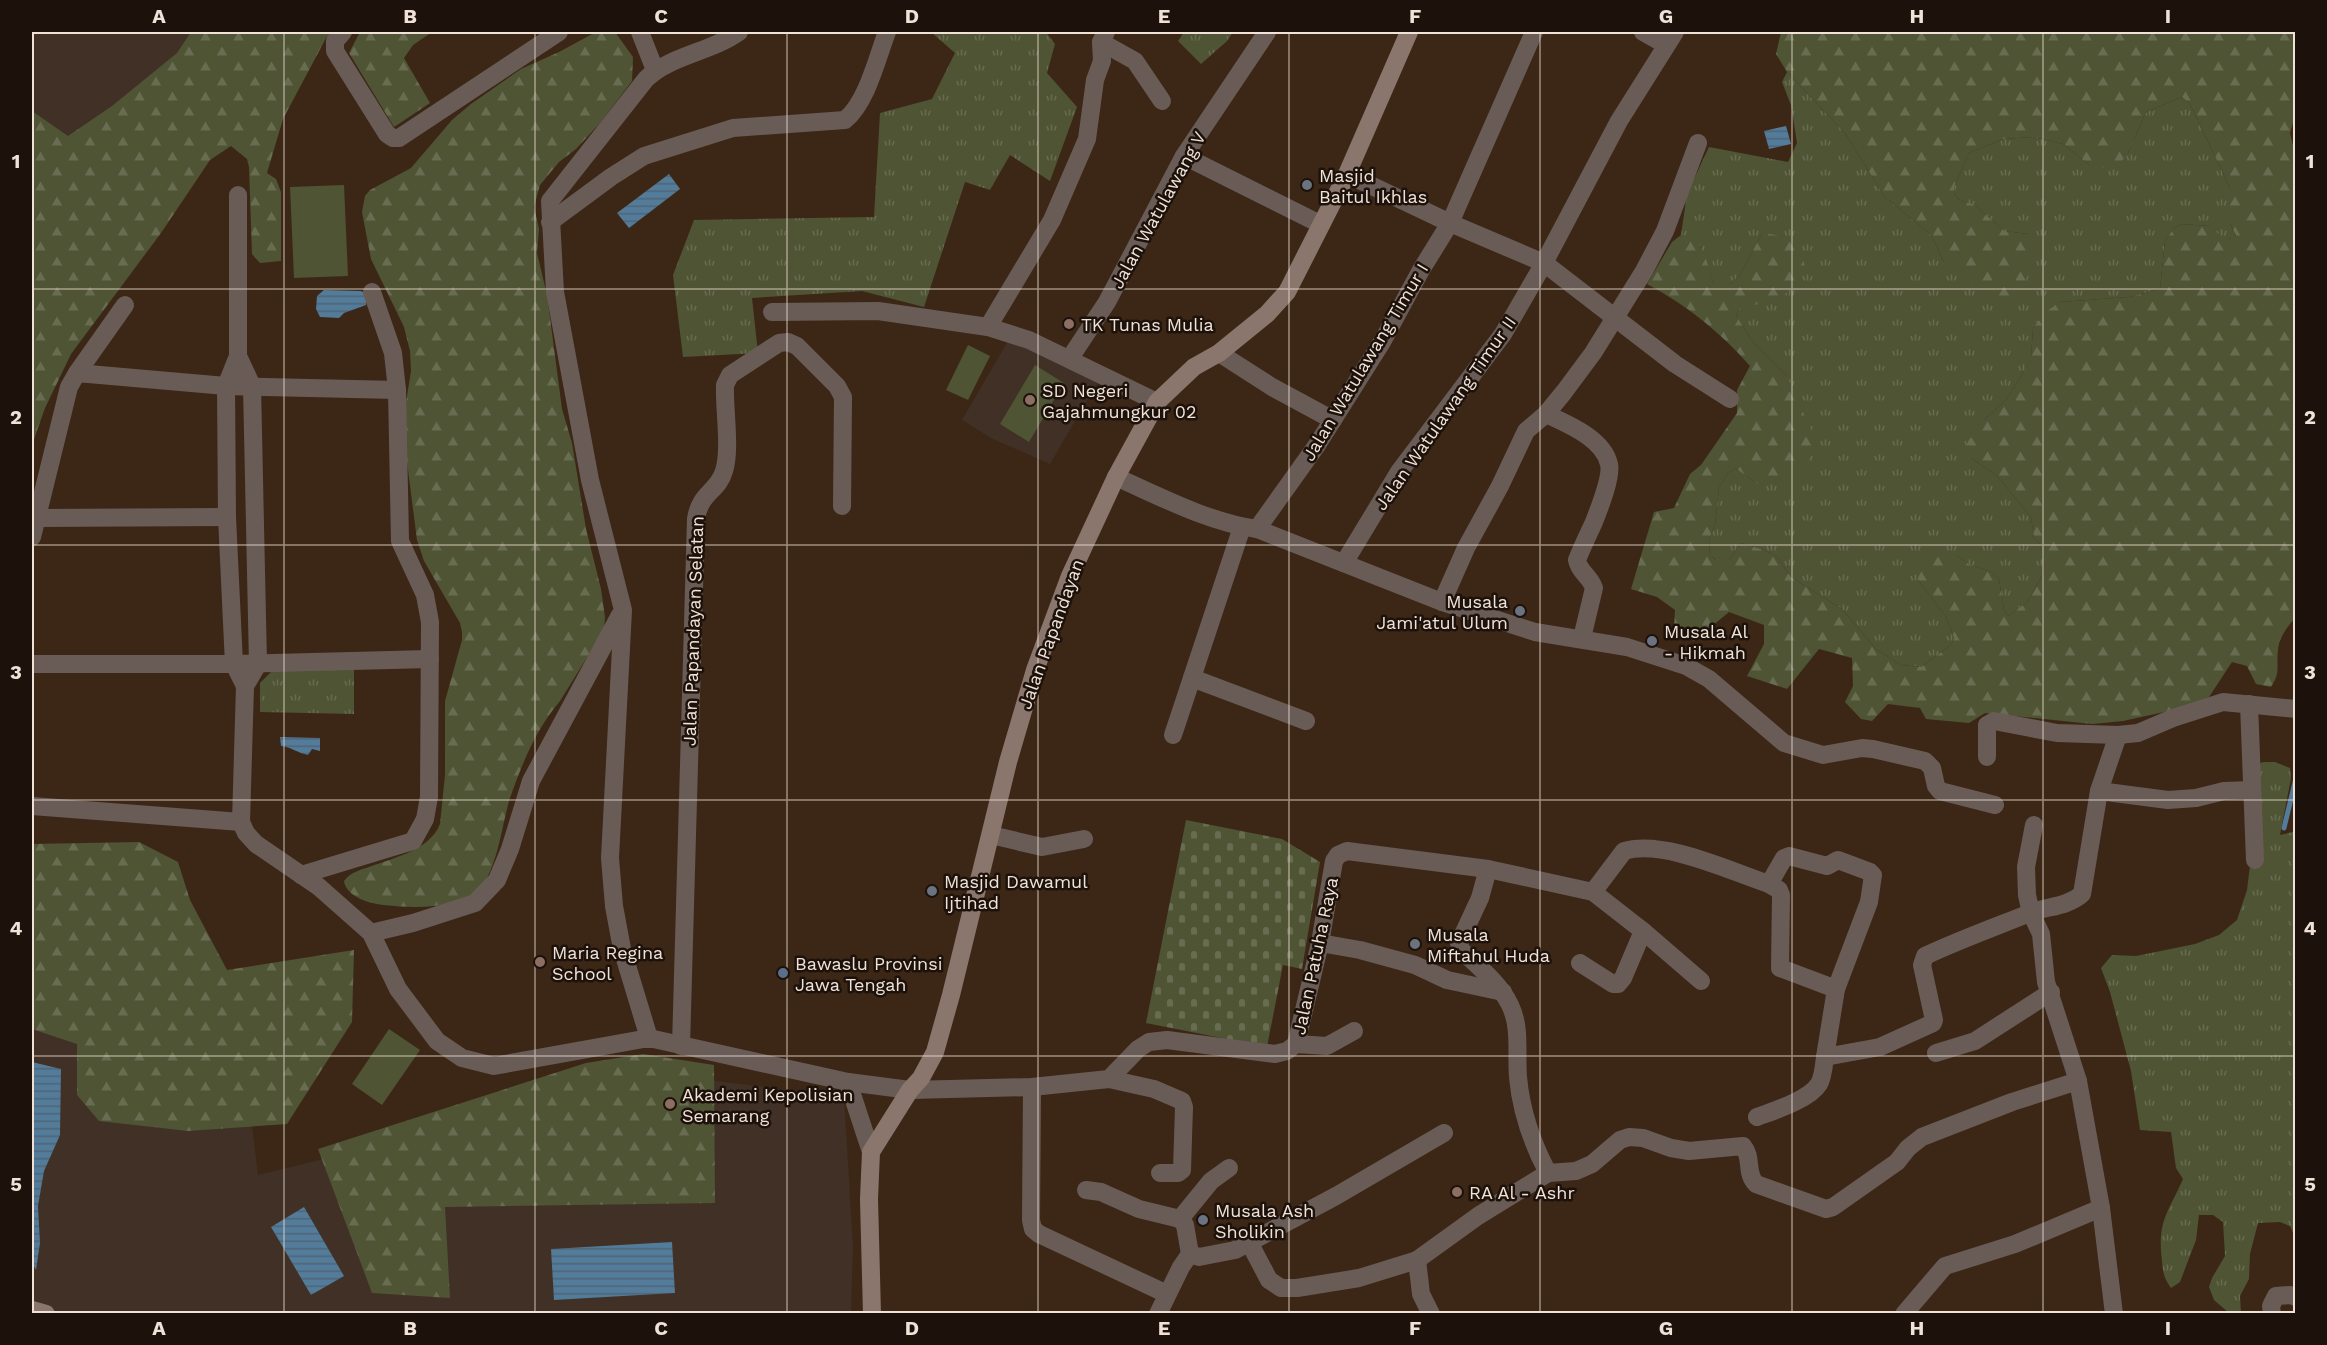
<svg xmlns="http://www.w3.org/2000/svg" width="2327" height="1345" font-family="'Work Sans',sans-serif">
<style>
.education{fill:#403025}
.grass{fill:url(#grass-tufts)}
.forest{fill:url(#forest-firs)}
.cemetery{fill:url(#cemetery-stones)}
.green{fill:#4e5434}
.water{fill:url(#water-rules)}
.lines{fill:none;stroke-linecap:round;stroke-linejoin:round}
.stream{stroke:#537b9a;stroke-width:5}
.street{stroke:#695c57;stroke-width:18}
.secondary{stroke:#8b766e;stroke-width:18}
.grid{fill:none;stroke:#f0e2d7;stroke-width:1.5;stroke-opacity:0.55}
.worship-dot{fill:#6b7280;stroke:#1c120b;stroke-width:2}
.education-dot{fill:#8d6e63;stroke:#1c120b;stroke-width:2}
.service-dot{fill:#5c6f8a;stroke:#1c120b;stroke-width:2}
.labels{text-anchor:middle;dominant-baseline:central;stroke-width:5;stroke-linejoin:round;paint-order:stroke}
.poi-label{font-size:18px;fill:#f0e2d7;stroke:#1c120b;text-anchor:start}
.street-label{font-size:18px;fill:#f0e2d7;stroke:#1c120b}
.neatline{fill:none;stroke:#f0e2d7;stroke-width:2}
.grid-label{font-size:20px;text-anchor:middle;font-weight:bold;fill:#f0e2d7}
</style>
<defs>
<pattern id="grass-tufts" width="24" height="20" patternUnits="userSpaceOnUse" patternTransform="scale(1.5)"><rect width="24" height="20" fill="#4e5434"/><path d="M3 7l-1-3M5 7V3M7 7l1-3M15 17l-1-3M17 17v-4M19 17l1-3" fill="none" stroke="#686c51"/></pattern>
<pattern id="forest-firs" width="22" height="20" patternUnits="userSpaceOnUse" patternTransform="scale(1.5)"><rect width="22" height="20" fill="#4e5434"/><path d="M5 1l3.5 6h-7zM16 11l3.5 6h-7z" fill="#686c51"/></pattern>
<pattern id="cemetery-stones" width="16" height="16" patternUnits="userSpaceOnUse" patternTransform="scale(1.5)"><rect width="16" height="16" fill="#4e5434"/><path d="M2 7V4a2 2 0 0 1 4 0v3zM10 15v-3a2 2 0 0 1 4 0v3z" fill="#686c51"/></pattern>
<pattern id="water-rules" width="6" height="5" patternUnits="userSpaceOnUse" patternTransform="scale(1.5)"><rect width="6" height="5" fill="#537b9a"/><path d="M0 2.5h6" fill="none" stroke="#4f6576"/></pattern>
</defs>
<rect width="100%" height="100%" fill="#3c2716"/>
<g class="education">
<polygon points="32,32 260,32 32,409"/>
<polygon points="1011,336 1099,380 1050,464 991,438 962,420"/>
<polygon points="32,897 251,1117 258,1175 373,1147 653,1073 844,1097 853,1246 851,1313 32,1313"/>
</g>
<g class="grass">
<polygon points="931,32 1046,32 1055,44 1047,73 1077,107 1050,181 1010,155 990,190 965,182 924,307 862,291 752,298 758,353 683,357 673,275 694,220 874,217 880,113 932,99 955,53"/>
<polygon points="1184,32 1233,32 1227,41 1201,64 1178,41"/>
<polygon points="1787,72 1845,133 1884,196 1931,235 1944,262 2028,234 2005,231 1973,204 1958,199 1954,193 1955,185 1969,153 2003,139 2033,137 2063,144 2089,165 2128,153 2146,112 2182,97 2190,104 2230,188 2230,223 2236,237 2229,239 2221,237 2209,226 2181,224 2174,228 2165,241 2160,289 2129,297 2060,302 2033,328 2031,358 2024,371 2006,400 1984,420 1971,458 1997,476 2031,517 2034,538 2040,544 2044,559 2043,574 2028,601 2009,616 2004,610 1999,579 1991,572 1969,564 1956,555 1918,580 1946,617 1954,638 1951,645 1921,667 1901,665 1876,649 1842,609 1791,577 1777,557 1764,550 1741,543 1729,560 1717,560 1710,556 1709,540 1715,525 1719,487 1728,473 1735,468 1756,483 1787,376 1752,341 1736,315 1741,305 1762,233 1740,275 1729,285 1714,285 1700,246 1681,235 1687,194 1709,147 1788,162 1797,143 1791,105 1782,82"/>
<polygon points="273,670 354,670 354,714 260,712 260,683"/>
<path d="M 2264,762 L 2275,762 L 2290,768 L 2291,778 L 2280,835 L 2293,832 L 2295,829 L 2295,1237 L 2290,1226 L 2280,1222 L 2258,1223 L 2250,1254 L 2249,1279 L 2240,1296 L 2241,1313 L 2229,1313 L 2214,1300 L 2209,1287 L 2212,1278 L 2225,1256 L 2223,1222 L 2213,1215 L 2199,1215 L 2196,1240 L 2180,1282 L 2171,1288 C 2164,1278 2163,1273 2162,1261 C 2157,1221 2168,1213 2183,1179 L 2176,1168 L 2171,1132 L 2140,1130 L 2131,1071 L 2110,992 L 2101,968 L 2112,955 L 2136,956 L 2195,944 L 2219,935 L 2237,920 L 2247,890 L 2255,825 L 2257,764 Z"/>
</g>
<g class="forest">
<polygon points="191,32 331,32 326,38 283,119 267,173 276,179 281,192 281,261 260,263 252,254 249,167 247,159 231,146 210,160 161,233 71,354 45,408 32,445 32,111 68,136 112,106 177,53"/>
<polygon points="360,32 432,32 413,45 404,58 430,103 394,127 349,53"/>
<path d="M 596,32 L 615,32 L 633,57 L 632,81 L 600,123 L 576,149 L 559,162 L 540,185 L 534,207 L 539,229 L 537,253 L 547,295 L 562,409 L 572,443 L 586,529 L 601,589 L 605,617 L 604,630 L 560,701 C 536,729 522,764 510,798 C 501,826 497,881 470,898 C 467,900 461,901 457,902 C 432,908 410,908 384,905 C 371,904 346,897 344,881 C 350,873 359,870 369,867 C 393,858 430,850 440,824 L 445,775 L 445,701 L 462,640 L 462,632 L 460,623 L 424,561 L 417,540 L 407,462 L 404,415 L 411,371 L 410,351 L 404,327 L 371,259 L 362,212 L 365,196 L 370,190 L 411,168 L 452,120 L 471,104 L 521,69 L 559,52 Z"/>
<path d="M 1781,32 L 2295,32 L 2295,116 L 2290,133 L 2296,158 L 2296,617 C 2287,627 2279,637 2278,650 C 2276,667 2281,672 2271,687 L 2256,684 L 2247,666 L 2232,662 L 2209,697 L 2187,707 L 2123,721 L 2092,724 L 1985,713 L 1969,723 L 1926,719 L 1920,708 L 1888,704 L 1872,721 L 1861,719 L 1845,702 L 1853,686 L 1852,658 L 1819,649 L 1787,689 L 1747,676 L 1764,644 L 1764,625 L 1729,612 L 1694,641 L 1674,629 L 1675,610 L 1657,597 L 1631,589 L 1654,512 L 1674,508 L 1690,474 L 1701,465 L 1737,413 L 1737,390 L 1750,366 C 1720,332 1687,305 1647,284 L 1672,242 L 1681,235 C 1704,236 1708,268 1714,285 L 1729,285 L 1740,275 L 1762,233 C 1790,236 1800,243 1806,271 L 1797,284 L 1772,304 L 1741,305 L 1736,315 L 1752,341 L 1787,376 L 1814,437 L 1813,452 L 1800,472 L 1780,485 L 1756,483 L 1735,468 L 1728,473 L 1719,487 L 1715,525 L 1709,540 L 1710,556 L 1717,560 L 1729,560 L 1741,543 L 1764,550 L 1777,557 L 1791,577 L 1842,609 L 1876,649 L 1901,665 L 1921,667 L 1951,645 L 1954,638 L 1946,617 L 1918,580 L 1919,565 L 1923,559 L 1937,553 L 1956,555 L 1969,564 L 1991,572 L 1999,579 L 2004,610 L 2009,616 L 2028,601 L 2043,574 L 2044,559 L 2040,544 L 2034,538 L 2031,517 L 1997,476 L 1971,458 L 1966,444 L 1984,420 L 2006,400 L 2024,371 L 2031,357 L 2033,328 L 2047,311 L 2060,302 L 2129,297 L 2160,289 L 2165,241 L 2174,228 L 2181,224 L 2209,226 L 2221,236 L 2229,239 L 2236,236 L 2230,223 L 2230,188 L 2190,104 L 2182,97 L 2146,112 L 2128,153 L 2118,166 L 2111,169 L 2089,165 L 2063,144 L 2033,137 L 2003,139 L 1969,153 L 1955,185 L 1954,193 L 1958,199 L 1973,204 L 2005,231 L 2028,234 C 2042,256 2025,280 2016,302 L 1985,298 L 1967,284 L 1944,262 L 1931,235 L 1884,196 L 1845,133 L 1787,72 L 1776,54 Z"/>
<polygon points="139,842 178,862 190,900 227,970 354,950 352,1022 287,1124 188,1131 99,1121 77,1095 77,1044 32,1029 32,844"/>
<polygon points="643,1054 714,1065 715,1203 445,1207 450,1298 372,1293 318,1149 586,1063"/>
</g>
<polygon class="cemetery" points="1186,820 1282,839 1320,862 1302,969 1283,965 1267,1047 1146,1023"/>
<g class="green">
<polygon points="344,185 348,276 294,278 290,187"/>
<polygon points="968,345 990,356 968,400 946,390"/>
<polygon points="1035,365 1064,383 1029,442 1000,424"/>
<polygon points="389,1029 420,1050 382,1105 352,1084"/>
</g>
<g class="water">
<polygon points="1786,126 1791,144 1769,149 1764,131"/>
<polygon points="669,174 680,189 629,228 617,213"/>
<polygon points="324,290 361,291 366,294 366,305 344,313 339,318 320,317 316,309 317,296"/>
<path d="M 280,737 L 320,738 L 320,751 L 312,749 L 308,755 C 298,753 291,747 281,746 Z"/>
<polygon points="32,1062 61,1069 60,1135 44,1171 38,1206 40,1243 36,1270 32,1262"/>
<polygon points="304,1207 344,1276 311,1295 271,1227"/>
<polygon points="672,1242 675,1293 554,1300 551,1249"/>
</g>
<g class="lines">
<polyline class="stream" points="2284,828 2296,778"/>
<g class="street">
<polyline points="343,32 335,41 335,51 387,134 393,138 399,138 559,32"/>
<polyline points="640,32 655,70"/>
<polyline points="1643,32 1666,45"/>
<polyline points="1101,42 1135,61 1162,101"/>
<polyline points="1184,156 1320,224"/>
<polyline points="1347,174 1450,223 1544,263 1675,364 1730,399"/>
<polyline points="238,195 238,356 226,386 227,517 234,664 245,686"/>
<path d="M 550,222 L 611,177 L 644,156 L 733,128 L 845,120 C 867,102 877,58 887,32"/>
<polyline points="772,312 878,311 988,327 1029,340 1157,402"/>
<polyline points="988,327 1052,220 1087,139 1095,80 1102,61 1101,42 1106,32"/>
<polyline points="1219,353 1272,387 1333,420"/>
<polyline points="238,356 252,386 258,664 245,686 241,822 246,833 256,844 319,887 371,933 398,989 437,1041 462,1058 494,1066 649,1038 848,1082 910,1090 1032,1087 1109,1079 1138,1049 1149,1042 1167,1040 1275,1054 1287,1051 1296,1044 1320,943 1334,861 1338,855 1347,851 1488,869 1593,892 1643,931 1701,981"/>
<polyline points="1070,358 1107,302 1184,156 1267,32"/>
<polyline points="77,373 125,305"/>
<path d="M 1546,414 C 1567,424 1603,438 1609,464 C 1612,477 1599,509 1594,522 C 1588,535 1582,547 1577,560 C 1579,572 1590,576 1594,588 L 1582,638"/>
<path d="M 1116,477 C 1161,497 1208,522 1257,529 L 1442,602 L 1535,632 L 1627,647 L 1686,666 L 1709,679 L 1784,743 L 1823,755 L 1862,748 L 1873,749 L 1925,761 L 1932,768 L 1936,786 L 1940,791 L 1995,805"/>
<polyline points="36,518 227,517"/>
<polyline points="1257,529 1317,445 1382,342 1421,270 1450,223 1534,32"/>
<polyline points="32,537 69,387 77,373 226,386 397,390"/>
<polyline points="1344,563 1399,472 1503,334 1544,263 1619,121 1675,32"/>
<polyline points="1442,602 1466,548 1500,486 1526,431 1546,414 1564,392 1593,353 1644,271 1665,231 1698,143"/>
<polyline points="32,664 234,664 430,659"/>
<polyline points="1192,678 1306,721"/>
<polyline points="2249,704 2255,860"/>
<polyline points="1173,735 1242,527"/>
<polyline points="1987,757 1987,725 1994,721 2057,733 2118,735 2138,733 2173,718 2223,702 2296,709"/>
<polyline points="2099,791 2168,800 2196,798 2224,791 2252,790"/>
<polyline points="32,806 241,822"/>
<polyline points="2034,825 2026,867 2027,895 2031,913 2041,934 2046,982 2078,1081 2101,1208 2114,1314"/>
<polyline points="991,835 1042,847 1084,839"/>
<path d="M 1488,869 L 1480,898 L 1459,943 L 1461,950 C 1478,966 1500,984 1510,1005 C 1521,1027 1516,1053 1518,1077 C 1521,1111 1532,1143 1548,1173"/>
<polyline points="301,875 413,841 425,819 429,797 430,622 425,595 400,541 397,390 393,353 372,292"/>
<polyline points="1769,884 1784,858 1789,856 1827,866 1838,860 1870,872 1873,875 1869,902 1836,989"/>
<path d="M 1593,892 L 1624,851 C 1663,839 1730,871 1769,884 L 1779,890 L 1781,895 L 1780,968 L 1836,989 L 1825,1057 L 1880,1047 L 1933,1023 L 1934,1020 L 1922,965 L 1925,956 C 1959,940 1995,927 2030,913 C 2048,906 2067,907 2082,894 L 2099,791 L 2118,735"/>
<polyline points="371,933 413,923 475,903 497,880 510,849 531,781 620,615"/>
<polyline points="1320,943 1360,950 1415,965 1447,980 1503,992"/>
<polyline points="1580,963 1613,984 1618,984 1623,978 1643,931"/>
<path d="M 649,1038 L 622,949 L 614,906 L 610,858 L 623,610 L 590,480 L 555,292 L 550,201 L 646,79 C 671,55 711,52 739,32"/>
<polyline points="1296,1044 1327,1046 1354,1031"/>
<path d="M 681,1046 L 696,519 C 700,492 718,492 724,471 C 731,449 724,409 725,385 L 730,375 L 779,343 L 788,342 L 797,346 L 837,386 L 843,397 L 842,506"/>
<polyline points="1936,1053 1975,1041 2051,992"/>
<polyline points="1109,1079 1154,1089 1182,1101 1184,1107 1182,1170 1178,1173 1160,1173"/>
<polyline points="848,1082 871,1152"/>
<polyline points="1032,1087 1031,1220 1033,1229 1039,1234 1167,1294"/>
<path d="M 1757,1117 C 1773,1111 1809,1100 1819,1084 C 1823,1077 1824,1065 1825,1057"/>
<polyline points="1086,1190 1101,1192 1139,1209 1180,1219 1185,1225 1190,1254"/>
<polyline points="1180,1219 1211,1181 1229,1168"/>
<path d="M 1249,1242 L 1269,1280 L 1281,1288 L 1297,1288 L 1359,1278 L 1417,1260 L 1478,1216 L 1548,1173 L 1576,1171 L 1592,1164 L 1620,1140 L 1629,1137 L 1643,1138 L 1671,1148 L 1689,1151 L 1743,1146 C 1753,1158 1745,1173 1756,1184 L 1826,1209 L 1833,1207 L 1897,1162 L 1908,1148 L 1922,1137 L 2012,1102 L 2078,1081"/>
<polyline points="1417,1260 1421,1294 1431,1314"/>
<polyline points="1158,1314 1181,1267 1190,1254 1199,1257 1235,1250 1336,1196 1444,1133"/>
<polyline points="1904,1314 1945,1266 2015,1244 2101,1208"/>
<polyline points="2272,1314 2271,1306 2276,1296 2290,1295 2296,1297"/>
</g>
<g class="secondary">
<polyline points="32,1310 46,1314"/>
<polyline points="872,1314 869,1199 871,1152 910,1090 921,1078 935,1052 951,995 1008,762 1035,670 1070,576 1116,477 1157,402 1194,367 1219,353 1267,314 1287,292 1347,174 1409,32"/>
</g>
</g>
<path class="grid" d="M 284,32 L 284,1314M 535,32 L 535,1314M 787,32 L 787,1314M 1038,32 L 1038,1314M 1289,32 L 1289,1314M 1540,32 L 1540,1314M 1792,32 L 1792,1314M 2043,32 L 2043,1314M 32,289 L 2296,289M 32,545 L 2296,545M 32,800 L 2296,800M 32,1056 L 2296,1056"/>
<g class="worship-dot">
<circle cx="1307" cy="185" r="6"/>
<circle cx="1520" cy="611" r="6"/>
<circle cx="1652" cy="641" r="6"/>
<circle cx="932" cy="891" r="6"/>
<circle cx="1415" cy="944" r="6"/>
<circle cx="1203" cy="1220" r="6"/>
</g>
<g class="education-dot">
<circle cx="1069" cy="324" r="6"/>
<circle cx="1030" cy="400" r="6"/>
<circle cx="540" cy="962" r="6"/>
<circle cx="670" cy="1104" r="6"/>
<circle cx="1457" cy="1192" r="6"/>
</g>
<circle class="service-dot" cx="783" cy="973" r="6"/>
<g class="labels">
<g class="poi-label">
<text x="1319" y="175">Masjid<tspan x="1319" dy="21">Baitul Ikhlas</tspan></text>
<text x="1081" y="324">TK Tunas Mulia</text>
<text x="1042" y="390">SD Negeri<tspan x="1042" dy="21">Gajahmungkur 02</tspan></text>
<text x="1508" y="601" text-anchor="end">Musala<tspan x="1508" dy="21">Jami'atul Ulum</tspan></text>
<text x="1664" y="631">Musala Al<tspan x="1664" dy="21">- Hikmah</tspan></text>
<text x="944" y="881">Masjid Dawamul<tspan x="944" dy="21">Ijtihad</tspan></text>
<text x="1427" y="934">Musala<tspan x="1427" dy="21">Miftahul Huda</tspan></text>
<text x="552" y="952">Maria Regina<tspan x="552" dy="21">School</tspan></text>
<text x="795" y="963">Bawaslu Provinsi<tspan x="795" dy="21">Jawa Tengah</tspan></text>
<text x="682" y="1094">Akademi Kepolisian<tspan x="682" dy="21">Semarang</tspan></text>
<text x="1469" y="1192">RA Al - Ashr</text>
<text x="1215" y="1210">Musala Ash<tspan x="1215" dy="21">Sholikin</tspan></text>
</g>
<g class="street-label">
<text transform="translate(1158 210) rotate(-61)">Jalan Watulawang V</text>
<text transform="translate(1365 362) rotate(-59)">Jalan Watulawang Timur I</text>
<text transform="translate(1445 413) rotate(-55)">Jalan Watulawang Timur II</text>
<text transform="translate(693 631) rotate(-88)">Jalan Papandayan Selatan</text>
<text transform="translate(1051 634) rotate(-70)">Jalan Papandayan</text>
<text transform="translate(1315 956) rotate(-78)">Jalan Patuha Raya</text>
</g>
</g>
<rect width="2327" height="1345" fill="none" stroke="#1c120b" stroke-width="66"/>
<rect x="33" y="33" width="2261" height="1279" class="neatline"/>
<g class="grid-label">
<text x="159" y="23">A</text>
<text x="410" y="23">B</text>
<text x="661" y="23">C</text>
<text x="912" y="23">D</text>
<text x="1164" y="23">E</text>
<text x="1415" y="23">F</text>
<text x="1666" y="23">G</text>
<text x="1917" y="23">H</text>
<text x="2168" y="23">I</text>
<text x="16" y="168">1</text>
<text x="2310" y="168">1</text>
<text x="16" y="424">2</text>
<text x="2310" y="424">2</text>
<text x="16" y="679">3</text>
<text x="2310" y="679">3</text>
<text x="16" y="935">4</text>
<text x="2310" y="935">4</text>
<text x="16" y="1191">5</text>
<text x="2310" y="1191">5</text>
<text x="159" y="1335">A</text>
<text x="410" y="1335">B</text>
<text x="661" y="1335">C</text>
<text x="912" y="1335">D</text>
<text x="1164" y="1335">E</text>
<text x="1415" y="1335">F</text>
<text x="1666" y="1335">G</text>
<text x="1917" y="1335">H</text>
<text x="2168" y="1335">I</text>
</g>
</svg>
